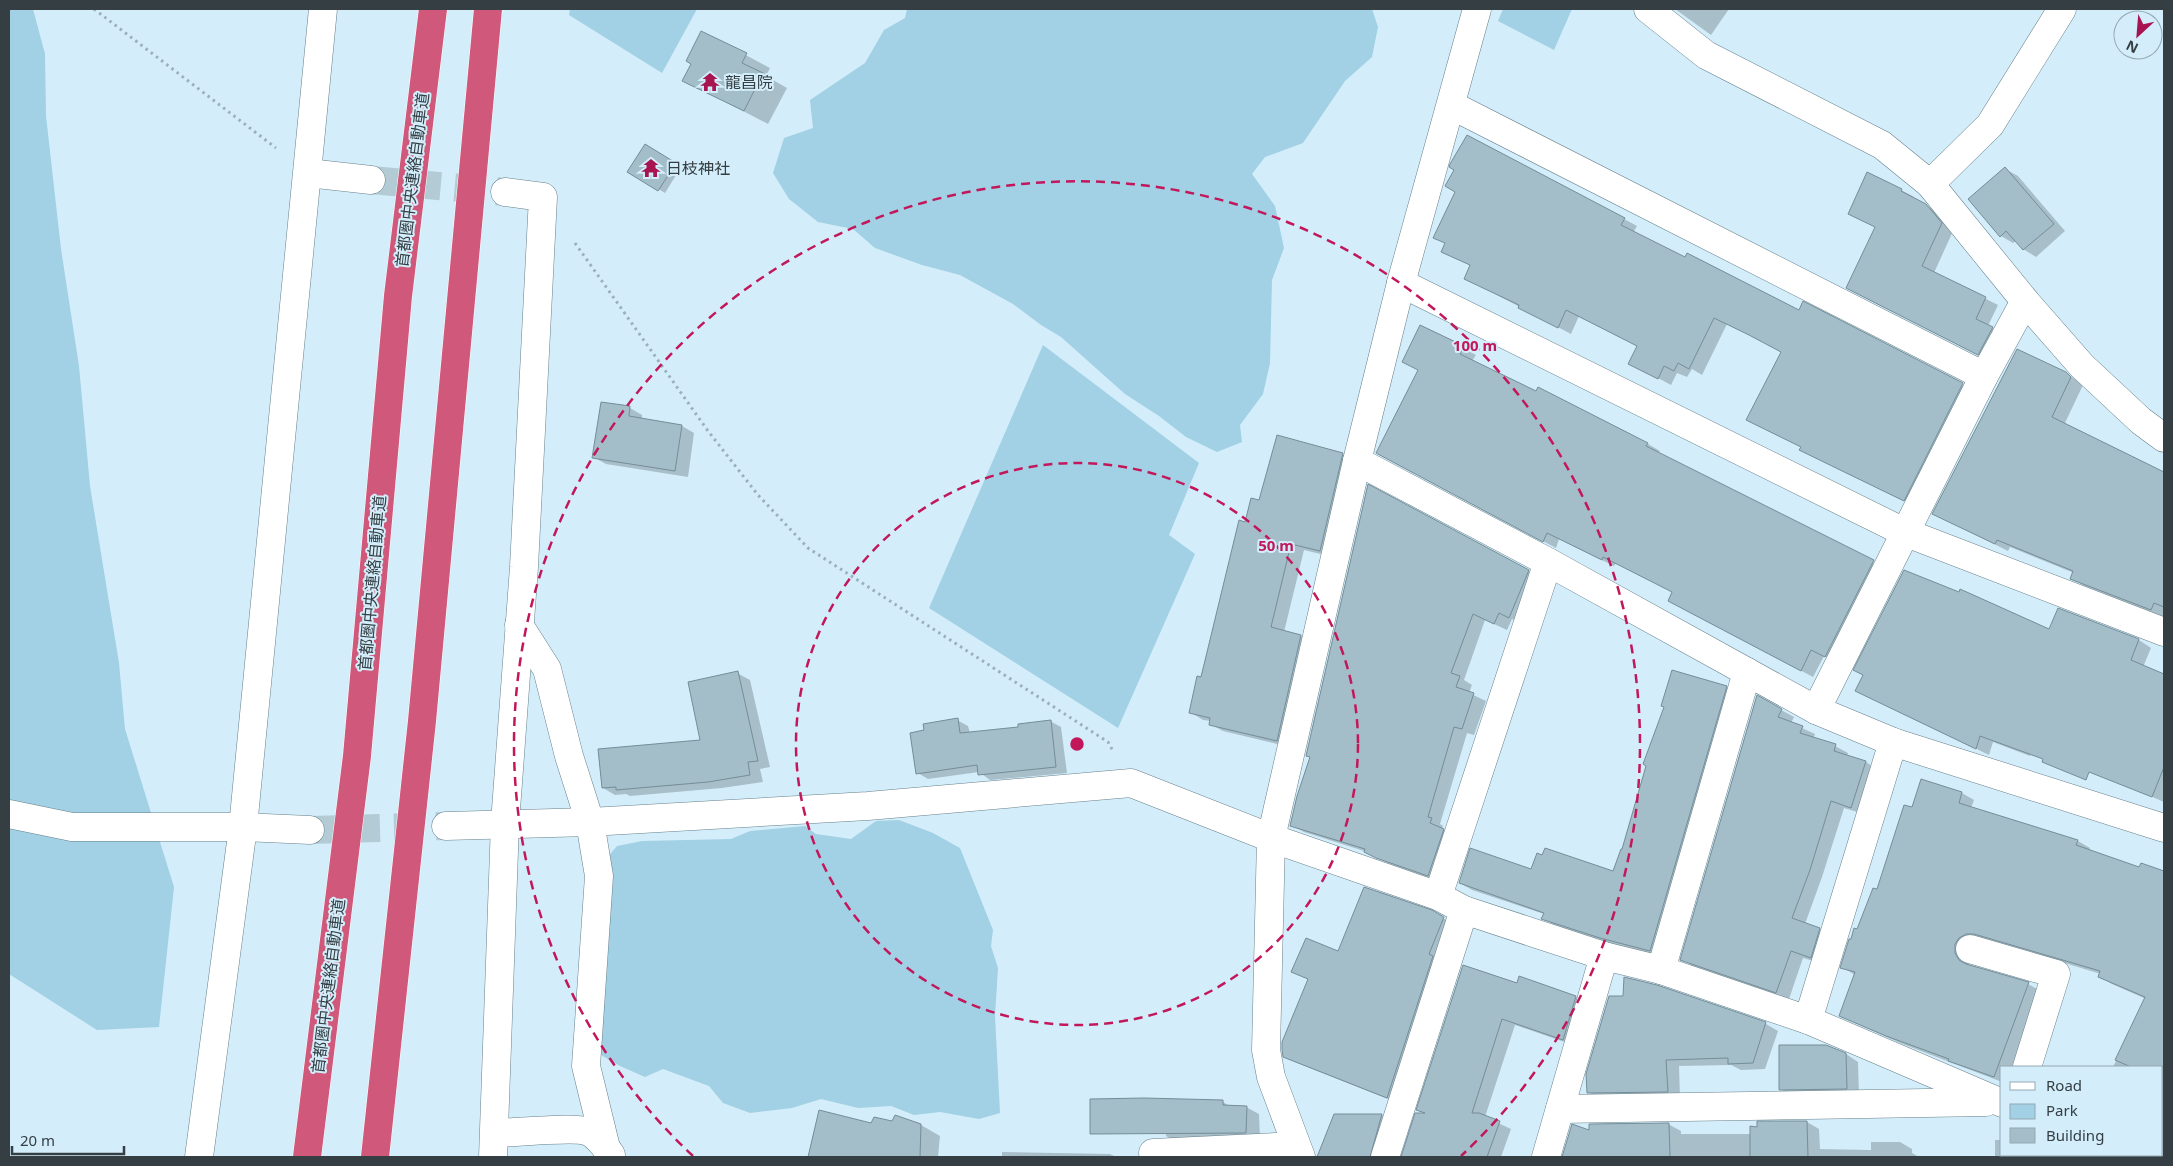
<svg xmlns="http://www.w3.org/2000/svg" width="2173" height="1166" font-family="'Noto Sans','Noto Sans JP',sans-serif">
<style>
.green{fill:#a2d0e4}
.shadow{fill:#0003}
.building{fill:#a4bec9;stroke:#748d97}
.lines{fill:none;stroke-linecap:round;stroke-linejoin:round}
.minor-tunnel{stroke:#b3cbd5;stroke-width:28;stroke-dasharray:28 14;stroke-linecap:butt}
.minor-casing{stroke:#68808b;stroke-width:29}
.highway-casing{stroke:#fff;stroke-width:29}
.path{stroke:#9bb0ba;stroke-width:3;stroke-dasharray:2.5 4;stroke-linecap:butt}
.minor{stroke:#fff;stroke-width:28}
.highway{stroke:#d0587b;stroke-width:28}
.ring{fill:none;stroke:#c2185b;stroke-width:2.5;stroke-dasharray:9 6}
.labels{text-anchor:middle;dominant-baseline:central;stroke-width:4;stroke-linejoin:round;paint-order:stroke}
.poi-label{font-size:16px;fill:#343e43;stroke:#d3eefa;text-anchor:start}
.street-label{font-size:16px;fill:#343e43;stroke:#d3eefa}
.centre{fill:#c2185b;stroke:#d3eefa;stroke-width:2.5}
.ring-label{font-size:15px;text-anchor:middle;font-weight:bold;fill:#c2185b;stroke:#d3eefa;stroke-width:4;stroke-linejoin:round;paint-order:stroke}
</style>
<rect width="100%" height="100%" fill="#d3eefa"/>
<g class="green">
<polygon points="9,9 33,9 45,54 46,116 61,249 79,366 90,486 119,663 125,729 174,887 159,1027 97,1030 9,974"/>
<polygon points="570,9 697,9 662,73 569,15"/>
<polygon points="907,9 1372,9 1378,27 1372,57 1345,81 1303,143 1265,157 1252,174 1275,206 1284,248 1272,280 1270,363 1263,394 1240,425 1242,442 1217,452 1186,437 1159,416 1125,394 1061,337 1041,325 1013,304 960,275 922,265 875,248 853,229 818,222 789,199 773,173 784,138 813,128 810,100 865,63 884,30 905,18"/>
<polygon points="1503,9 1572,9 1554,50 1498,21"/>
<polygon points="1043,345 1199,463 1169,535 1195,554 1118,728 929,608"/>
<polygon points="899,820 933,833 960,848 993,930 991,946 998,968 995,1016 1000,1113 979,1119 940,1112 914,1115 891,1106 858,1108 821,1099 792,1108 750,1113 723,1103 709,1086 663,1069 645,1077 620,1066 596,1052 605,860 617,846 642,841 731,839 750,831 805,826 816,834 851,839 876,821"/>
</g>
<g class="shadow">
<polygon points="1675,9 1729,9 1711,35"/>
<polygon points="702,32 770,68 766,76 787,88 768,124 684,80 692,64"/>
<polygon points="645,146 681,167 665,193 629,172"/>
<polygon points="2005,169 2018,176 2065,231 2036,257 2023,249 2016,241 2013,243 2001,236"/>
<polygon points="1901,190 1914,197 1913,199 1938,212 1953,231 1934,273 1998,305 1988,326 2004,335 1990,361 1860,295 1876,227 1849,214"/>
<polygon points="1624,219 1637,226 1633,233 1799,311 1975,391 1917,507 1814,456 1802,447 1783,352 1727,324 1702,375 1692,369 1687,377 1677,373 1671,385 1643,370 1639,346 1579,316 1571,334 1478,285 1472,266 1442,251 1446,244 1435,237"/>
<polygon points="1421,326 1476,355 1472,361 1648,444 1660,451 1658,453 1885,569 1838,663 1824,656 1813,677 1682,608 1674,592 1616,563 1614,566 1559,539 1556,548 1390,460 1419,370"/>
<polygon points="2066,373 2083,385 2064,425 2164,473 2164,617 2084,586 2071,578 2074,573 2010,547 2008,551 1934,514"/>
<polygon points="630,408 642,415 642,420 682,426 694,433 688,477 606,464 593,457"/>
<polygon points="1342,454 1355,462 1333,557 1304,550 1284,632 1301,636 1313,643 1290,747 1223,731 1210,724 1211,721 1203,720 1190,712 1246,523 1260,502"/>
<polygon points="1369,486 1541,578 1522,624 1512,619 1507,630 1485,620 1464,680 1472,685 1469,693 1486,701 1474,735 1467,733 1440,824 1443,826 1442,829 1455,837 1441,882 1390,864 1364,851 1304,832 1291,825 1311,757"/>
<polygon points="2059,610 2139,640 2151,648 2143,667 2164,675 2164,802 2034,746 2030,756 1993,742 1989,755 1857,691 2050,631"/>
<polygon points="737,673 750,680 770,767 760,769 763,782 722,788 630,796 626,794 615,795 603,788 702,741"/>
<polygon points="1726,687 1738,694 1662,957 1613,944 1554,925 1543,918 1544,914 1472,890 1460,883 1532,871 1614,873 1623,851 1665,707"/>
<polygon points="1757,697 1794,717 1791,723 1815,734 1813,739 1835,746 1848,753 1847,757 1866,762 1878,770 1864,814 1844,808 1822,877 1805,924 1832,937 1823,964 1803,958 1789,999 1694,967 1682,959"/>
<polygon points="957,720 968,726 970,733 1019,728 1050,721 1061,727 1067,773 990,780 979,772 928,779 918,773 926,731"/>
<polygon points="1962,793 1974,800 1971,808 2078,841 2090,848 2089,851 2140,869 2142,864 2164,872 2164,1157 2096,1157 2095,1155 2162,1155 2162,1067 2113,1067 2146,999 2112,984 2100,977 2101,974 1988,940 1967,961 1970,967 2028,984 2041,991 2014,1067 2002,1067 2002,1082 1900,1043 1840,1016 1855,975 1842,967 1913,809"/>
<polygon points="1431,912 1454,924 1398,1103 1295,1062 1284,1056 1309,980 1293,971"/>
<polygon points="1520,978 1576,997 1588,1004 1576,1046 1515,1025 1485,1117 1511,1129 1501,1157 1403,1157 1416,1115 1427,1115 1418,1109 1517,984"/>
<polygon points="1656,986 1766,1024 1778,1031 1765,1069 1741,1070 1731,1065 1679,1066 1680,1098 1601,1099 1588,1092 1625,997"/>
<polygon points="1846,1054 1858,1062 1859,1095 1793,1096 1780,1089"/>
<polygon points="1165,1100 1223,1102 1231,1107 1246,1107 1259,1114 1260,1139 1178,1143 1166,1136"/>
<polygon points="820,1111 872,1124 893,1122 921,1125 940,1136 938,1157 809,1157"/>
<polygon points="1334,1115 1382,1115 1394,1122 1383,1157 1319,1157"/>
<polygon points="1807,1122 1819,1129 1820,1149 1871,1150 1871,1142 1900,1142 1912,1149 1912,1153 1919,1157 1563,1157 1573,1126 1590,1131 1668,1124 1681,1131 1681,1134 1751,1134 1758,1128 1758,1123"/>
<polygon points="1995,1140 2002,1140 2002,1155 2075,1155 2074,1157 1995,1157"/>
<polygon points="1002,1152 1110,1154 1116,1157 1002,1157"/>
</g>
<g class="building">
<polygon points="701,31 747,53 742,63 763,73 744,111 682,81 691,64 686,61"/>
<polygon points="1467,135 1625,218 1621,225 1685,257 1687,253 1799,310 1803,301 1963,383 1904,501 1799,450 1801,447 1746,420 1781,352 1749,335 1714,318 1689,369 1678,363 1674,371 1664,366 1658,379 1628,364 1637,346 1566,310 1558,328 1518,308 1519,305 1464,279 1470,265 1441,252 1445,243 1433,238 1455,192 1445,186 1454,170 1449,167 1450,164"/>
<polygon points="645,144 676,163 658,191 627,172"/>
<polygon points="2005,167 2054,224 2023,250 2006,231 2000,237 1968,199"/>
<polygon points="1867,172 1902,189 1901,191 1926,204 1942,223 1922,266 1986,297 1976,319 1993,327 1978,355 1846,288 1875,227 1848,214"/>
<polygon points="1420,325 1464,346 1460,354 1536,391 1538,387 1648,443 1646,446 1874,560 1825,657 1811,650 1801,671 1668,601 1672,592 1603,557 1602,560 1547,533 1543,542 1376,453 1418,370 1402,362"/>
<polygon points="2017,349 2066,372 2071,377 2052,417 2164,472 2164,607 2154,603 2151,610 2070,579 2073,571 1997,540 1995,544 1932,514"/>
<polygon points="601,402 630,406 629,416 682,425 675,471 592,458"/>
<polygon points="1277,435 1343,453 1320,551 1291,544 1271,627 1301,635 1277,741 1209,725 1210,718 1189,713 1197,676 1201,677 1239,520 1245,522 1251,498 1259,500"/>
<polygon points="1368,484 1529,570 1509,618 1499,613 1494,624 1473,614 1451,673 1460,676 1456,687 1474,693 1462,729 1454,727 1428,817 1432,818 1430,823 1444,829 1428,876 1376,858 1364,852 1365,849 1290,826 1297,796 1310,757 1306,756"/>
<polygon points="1904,570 1959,592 1960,589 2049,629 2058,608 2139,639 2131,660 2164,674 2164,767 2152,797 2089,772 2086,780 2042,762 2043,759 1980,736 1976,749 1855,691 1863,675 1853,670"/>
<polygon points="1672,670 1727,686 1650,951 1600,938 1541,919 1544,913 1459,883 1470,848 1531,869 1537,853 1542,855 1545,848 1613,871 1621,849 1622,849 1646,766 1643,764 1664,707 1661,706"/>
<polygon points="738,671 758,761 748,762 750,775 708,782 616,790 616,787 602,788 598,749 700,740 688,682"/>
<polygon points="1757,695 1782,709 1778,717 1803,726 1800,733 1836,744 1834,751 1866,761 1851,808 1831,801 1810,870 1792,918 1820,928 1811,958 1791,951 1776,993 1680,960"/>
<polygon points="958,718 960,733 1018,727 1018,724 1051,720 1056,767 978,775 977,765 916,774 910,733 924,730 923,724"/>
<polygon points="1921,779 1962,792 1959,803 2078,840 2076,845 2139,867 2141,863 2164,871 2164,1067 2131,1067 2115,1060 2145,997 2098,977 2100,971 1974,934 1966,934 1959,938 1955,944 1955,953 1959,960 1966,964 2029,982 1994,1077 1948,1061 1949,1059 1886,1036 1839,1016 1855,972 1840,968 1849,939 1851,939 1854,928 1857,929 1873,888 1877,889 1904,805 1912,807"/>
<polygon points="1364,887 1432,910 1444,917 1429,954 1433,956 1387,1098 1283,1057 1282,1049 1282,1042 1308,979 1291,972 1306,938 1338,951"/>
<polygon points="1463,965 1517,983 1519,976 1576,996 1563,1040 1502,1019 1472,1113 1479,1113 1500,1121 1487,1157 1401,1157 1415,1113 1425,1113 1416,1110"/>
<polygon points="1624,977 1657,985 1766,1022 1753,1063 1728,1064 1728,1058 1666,1060 1668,1092 1587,1093 1586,1074 1609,996 1623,996"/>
<polygon points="1779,1045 1826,1045 1846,1053 1847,1089 1779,1090"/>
<polygon points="1144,1098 1223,1100 1223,1105 1247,1106 1246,1133 1090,1134 1090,1099"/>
<polygon points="819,1110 871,1123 874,1117 892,1121 895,1115 921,1124 920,1157 808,1157"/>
<polygon points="1334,1114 1382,1114 1370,1157 1317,1157"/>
<polygon points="1757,1121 1807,1121 1808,1157 1750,1157 1750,1126 1757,1127"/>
<polygon points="1669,1123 1670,1157 1562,1157 1572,1124 1589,1130 1589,1124"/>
</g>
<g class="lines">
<g class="minor-tunnel">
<polyline points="371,180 505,192"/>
<polyline points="310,830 446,826"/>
</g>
<g class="minor-casing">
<g id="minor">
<polyline points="1648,9 1706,55 1882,145 1930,184 2025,301 2082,366 2141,421 2164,438"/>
<polyline points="1451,105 1984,376"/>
<polyline points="308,173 371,180"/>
<polyline points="1930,184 1990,125 2062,9"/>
<polyline points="1401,283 1904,532 2164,632"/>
<polyline points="1357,461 1548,562 1816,710 1893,742 2164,828"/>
<polyline points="519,625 547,669 569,756 590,822 599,876 586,1066 606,1148"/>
<polyline points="1816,710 1984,376 2025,301"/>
<polyline points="9,814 72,827 243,827 310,830"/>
<polyline points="446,826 590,822 868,806 1131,783 1271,838 1438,896 1464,910 1604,956 1661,970 1808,1020 2002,1103"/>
<polyline points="1438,896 1548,562"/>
<polyline points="1970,949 2056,974 2027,1067"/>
<polyline points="1661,970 1747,672"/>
<polyline points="1808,1020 1893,742"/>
<polyline points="1560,1109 1986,1102"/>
<path d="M 495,1133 C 512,1133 576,1126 589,1132 C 597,1136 606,1147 611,1155"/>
<polyline points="1153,1153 1296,1146"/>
<polyline points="2076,1155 2079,1157"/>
<polyline points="199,1157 243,827 323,9"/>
<polyline points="493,1157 505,823 524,567 543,197 505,192"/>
<polyline points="1301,1157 1271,1077 1266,1050 1271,838 1357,461 1401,283 1477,9"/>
<polyline points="1385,1157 1464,910"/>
<polyline points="1546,1157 1604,956"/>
</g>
</g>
<g class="highway-casing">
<g id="highway">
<polyline points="307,1157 357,756 398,296 433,9"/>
<polyline points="375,1157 422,721 488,9"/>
</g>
</g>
<g class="path">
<polyline points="94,9 276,148"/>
<polyline points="575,243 708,431 758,495 808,548 1108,742 1113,751"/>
</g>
<use href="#minor" class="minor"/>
<use href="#highway" class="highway"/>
</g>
<g class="ring">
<circle cx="1077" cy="744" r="281"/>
<path d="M693 1156A563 563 0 1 1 1461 1156"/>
</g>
<defs>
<g id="temple-bare" transform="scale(1.5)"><path d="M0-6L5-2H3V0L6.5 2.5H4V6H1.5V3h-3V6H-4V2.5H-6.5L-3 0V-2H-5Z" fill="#a71450" stroke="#d3eefa" stroke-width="2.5" paint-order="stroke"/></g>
</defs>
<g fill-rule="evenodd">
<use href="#temple-bare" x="710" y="82"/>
<use href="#temple-bare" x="651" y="168"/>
</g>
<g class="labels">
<g class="poi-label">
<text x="725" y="82">龍昌院</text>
<text x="666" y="168">日枝神社</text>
</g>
<g class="street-label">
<text transform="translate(412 180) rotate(-83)">首都圏中央連絡自動車道</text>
<text transform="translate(372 583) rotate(-85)">首都圏中央連絡自動車道</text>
<text transform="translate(328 986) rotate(-83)">首都圏中央連絡自動車道</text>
</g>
</g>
<circle cx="1077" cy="744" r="8" class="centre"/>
<g class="ring-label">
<text x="1475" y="351">100 m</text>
<text x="1276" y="551">50 m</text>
</g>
<rect width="2173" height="1166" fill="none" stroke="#343e43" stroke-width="20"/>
<rect x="2000" y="1066" width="162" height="90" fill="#d3eefa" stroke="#93a8b1"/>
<rect x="2010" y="1082" width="25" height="8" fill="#ffffff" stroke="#93a8b1"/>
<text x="2046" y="1091" font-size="15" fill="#343e43">Road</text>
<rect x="2010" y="1104" width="25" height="15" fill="#a2d0e4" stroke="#93a8b1"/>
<text x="2046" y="1116" font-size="15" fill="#343e43">Park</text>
<rect x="2010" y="1128" width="25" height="15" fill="#a4bec9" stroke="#93a8b1"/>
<text x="2046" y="1141" font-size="15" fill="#343e43">Building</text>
<g transform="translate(2138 35) rotate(206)"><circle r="24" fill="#d3eefa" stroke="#93a8b1"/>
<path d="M0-4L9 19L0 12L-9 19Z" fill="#a71450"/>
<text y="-8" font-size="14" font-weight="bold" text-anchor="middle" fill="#343e43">N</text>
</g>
<path d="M12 1146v8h112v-8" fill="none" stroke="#343e43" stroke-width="2.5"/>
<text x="20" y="1146" font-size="15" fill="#343e43" stroke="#d3eefa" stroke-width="4" paint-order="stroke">20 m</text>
</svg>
